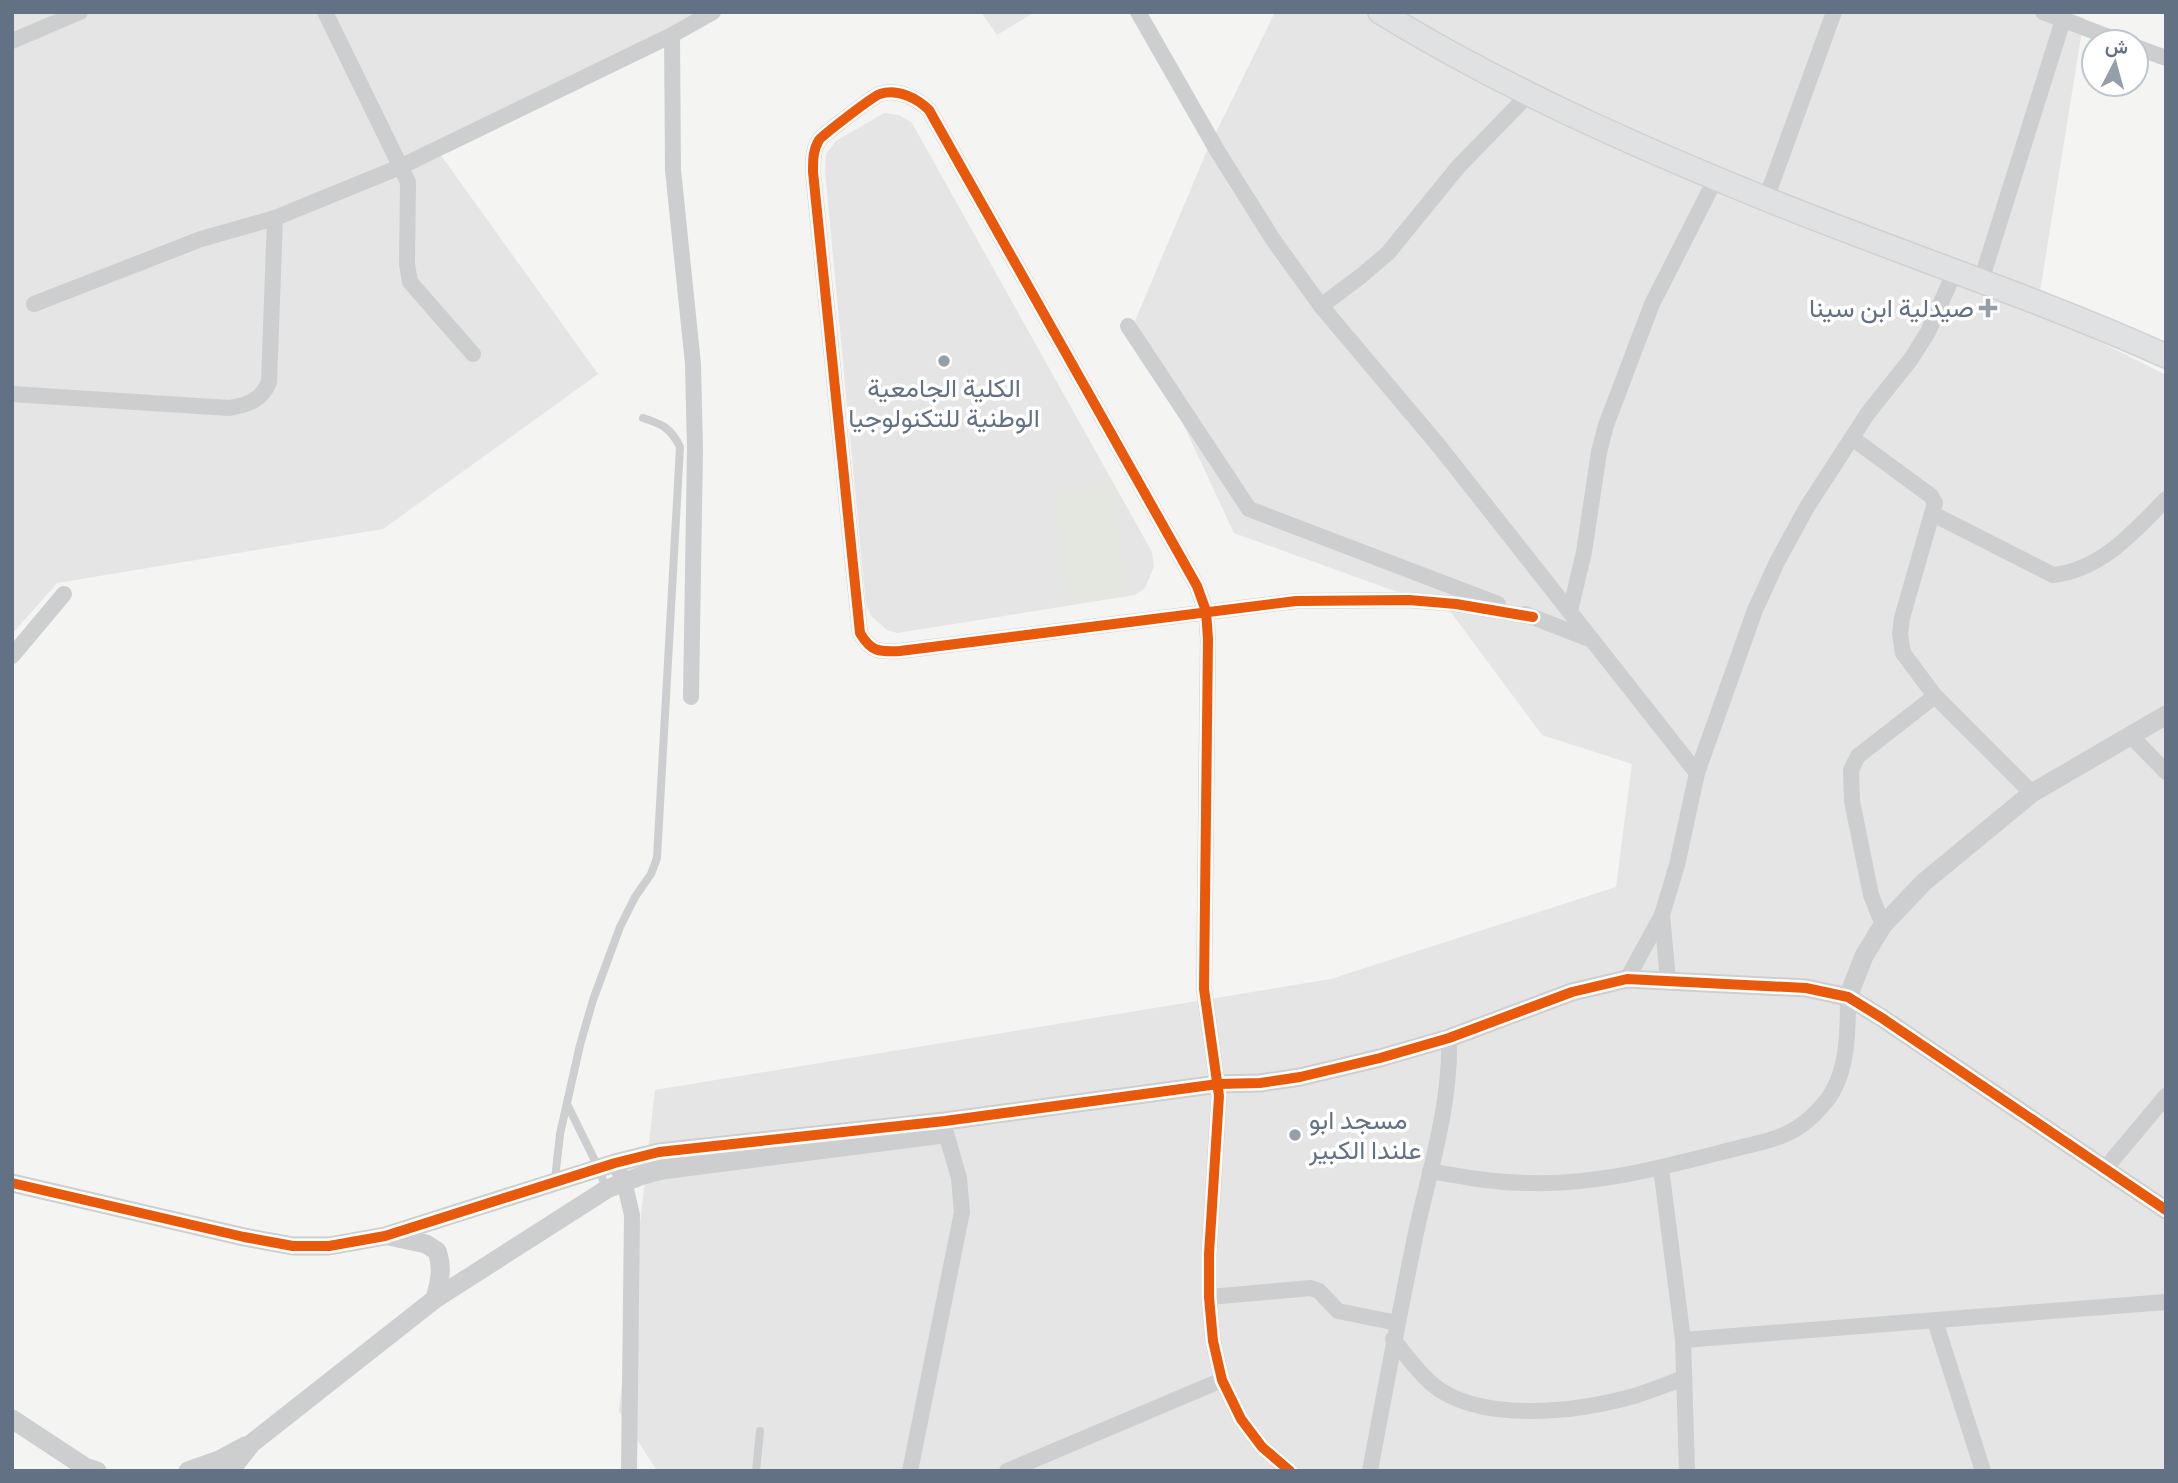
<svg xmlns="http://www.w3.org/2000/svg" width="2178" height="1483" font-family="Cabin,Vazirmatn,sans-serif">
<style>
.built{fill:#e4e5e4}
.park{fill:#e3e7e0}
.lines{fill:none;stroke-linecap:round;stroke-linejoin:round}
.secondary-casing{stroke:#cfd1d2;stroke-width:26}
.service{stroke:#cdcecf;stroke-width:8}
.minor{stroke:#cdcecf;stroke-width:16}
.tertiary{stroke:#cdcecf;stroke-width:19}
.secondary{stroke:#e0e1e2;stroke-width:23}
.cycleway-casing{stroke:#fff;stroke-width:15}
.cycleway{stroke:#e8590c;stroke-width:10}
.poi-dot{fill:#959faa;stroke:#fff;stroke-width:2.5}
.labels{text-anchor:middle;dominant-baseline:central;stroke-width:7;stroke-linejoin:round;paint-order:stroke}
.poi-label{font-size:26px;fill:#627184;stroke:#fff;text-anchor:end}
</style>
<rect width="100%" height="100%" fill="#f4f4f2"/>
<g class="built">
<polygon points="12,12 710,12 440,154 598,374 383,529 57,583 12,634"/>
<polygon points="981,12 1035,12 997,35"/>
<polygon points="1275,12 2068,12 2084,18 2037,310 2166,375 2166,1471 657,1471 619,1411 655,1090 1331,979 1616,887 1632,764 1542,735 1450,611 1234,533 1135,321 1206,153"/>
<polygon points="884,113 899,115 912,123 1152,552 1154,566 1149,579 1145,588 1135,595 897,633 887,630 871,616 866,605 825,171 826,154 836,141"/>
</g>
<polygon class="park" points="1114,483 1127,596 1067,603 1054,490"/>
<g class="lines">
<g class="secondary-casing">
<path id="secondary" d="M 1380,12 C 1502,87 1633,145 1766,199 C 1899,253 2035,297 2166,356"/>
</g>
<g class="service">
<polyline points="568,1106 599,1169 606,1189"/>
<path d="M 555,1179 L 560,1134 L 580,1045 L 593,1000 L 620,927 L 635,897 L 651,874 L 657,858 L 680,447 C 671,428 662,424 643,418"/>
<polyline points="756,1471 760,1431"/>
</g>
<g class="minor">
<polyline points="325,12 408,182 407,264 410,282 473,354"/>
<polyline points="1138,12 1218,152 1274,241 1321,306 1439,446 1697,773"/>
<polyline points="2043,12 2122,42"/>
<polyline points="672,35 673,170 693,364 695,449 691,697"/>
<polyline points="12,41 80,12"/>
<polyline points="2136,47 2166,58"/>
<polyline points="1766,199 1834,12"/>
<polyline points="1981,281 2063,20"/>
<polyline points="34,304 201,239 275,218 400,167 672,35 713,12"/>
<polyline points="1321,306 1361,276 1388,253 1458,167 1528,95"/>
<polyline points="1128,326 1249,509 1498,604"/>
<path d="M 12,394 L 229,408 C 248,405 262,400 269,382 L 275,218"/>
<polyline points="1852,438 1931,496 1935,503 1902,618 1900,634 1903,653 1935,696 2032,793"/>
<path d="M 1933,514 L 2053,575 C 2101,570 2134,532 2166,499"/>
<polyline points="1570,611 1584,552 1599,452 1606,425 1652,304 1716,178"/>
<polyline points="1525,614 1592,640"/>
<polyline points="12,656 64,594"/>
<polyline points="2130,735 2166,772"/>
<polyline points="1662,915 1668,980"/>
<polyline points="1883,925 1871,895 1852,801 1851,770 1858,756 1935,696"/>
<polyline points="1627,979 1662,915 1677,865 1697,773 1755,610 1777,562 1807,507 1868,413 1911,359 1928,332 1955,271"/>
<polyline points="615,1163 624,1181 632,1215 629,1471"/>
<polyline points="1661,1168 1683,1340 1687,1471"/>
<polyline points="2104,1170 2166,1096"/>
<path d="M 1430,1171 C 1463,1177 1496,1183 1530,1183 C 1598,1185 1664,1167 1730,1150 C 1748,1145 1769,1142 1786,1134 C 1802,1127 1816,1114 1827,1100 C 1848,1073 1848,1030 1848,997"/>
<polyline points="1209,1297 1311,1288 1319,1291 1338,1311 1397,1323"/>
<polyline points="1935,1321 1983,1471"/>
<path d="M 1393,1339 C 1405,1354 1417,1371 1432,1384 C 1480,1424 1577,1412 1634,1396 C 1651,1391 1667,1384 1684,1378"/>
<polyline points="1683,1340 2166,1302"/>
<polyline points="910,1471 962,1212 959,1178 946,1133"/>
<polyline points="1007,1471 1222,1380"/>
<path d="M 1290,1471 L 1262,1447 L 1241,1419 L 1222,1380 L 1213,1341 L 1209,1297 L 1209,1254 L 1219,1096 L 1204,989 L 1208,639 L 1206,611 L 1197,586 L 929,110 C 918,99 898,88 880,94 C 873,96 823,135 819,140 C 813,150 813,160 813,172 L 860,633 C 871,652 879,652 900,651 L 1296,601 L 1409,600 L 1456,604 L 1533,617"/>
<path d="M 1370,1471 C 1385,1390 1400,1309 1417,1228 C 1431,1166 1451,1102 1449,1038"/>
</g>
<g class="tertiary">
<polyline points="1848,997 1864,956 1883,925 1924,882 2032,793 2166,715"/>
<polyline points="12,1183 244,1237 293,1246 329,1246 385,1236 615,1163 659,1152 945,1121 1218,1084 1260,1083 1300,1077 1380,1058 1449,1038 1572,992 1627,979 1806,988 1848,997 1882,1018 2166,1210"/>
<path d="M 389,1236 L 426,1244 L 437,1251 C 443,1268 440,1281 435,1299"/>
<polyline points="12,1419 85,1467 97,1471"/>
<polyline points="188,1471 219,1460 245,1446"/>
<polyline points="230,1471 252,1443 435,1299 607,1189 643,1175 662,1170 943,1134"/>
</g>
<use href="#secondary" class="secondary"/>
<g class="cycleway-casing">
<g id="cycleway">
<polyline points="12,1183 244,1237 293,1246 329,1246 385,1236 615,1163 659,1152 945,1121 1218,1084 1260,1083 1300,1077 1380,1058 1449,1038 1572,992 1627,979 1806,988 1848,997 1882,1018 2166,1210"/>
<path d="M 1290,1471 L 1262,1447 L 1241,1419 L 1222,1380 L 1213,1341 L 1209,1297 L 1209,1254 L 1219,1096 L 1204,989 L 1208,639 L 1206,611 L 1197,586 L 929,110 C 918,99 898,88 880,94 C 873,96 823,135 819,140 C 813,150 813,160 813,172 L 860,633 C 871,652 879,652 900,651 L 1296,601 L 1409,600 L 1456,604 L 1533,617"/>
</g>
</g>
<use href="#cycleway" class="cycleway"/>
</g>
<g class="poi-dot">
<path d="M1984.5 297.5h7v7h7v7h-7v7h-7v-7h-7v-7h7z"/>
<circle cx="944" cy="361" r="7"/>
<circle cx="1295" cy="1135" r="7"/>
</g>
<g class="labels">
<g class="poi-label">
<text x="1974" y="308">صيدلية ابن سينا</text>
<text x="944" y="388" text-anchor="middle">الكلية الجامعية<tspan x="944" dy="30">الوطنية للتكنولوجيا</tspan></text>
<text x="1309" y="1120" text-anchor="start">مسجد ابو<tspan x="1309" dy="30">علندا الكبير</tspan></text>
</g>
</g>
<rect width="2178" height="1483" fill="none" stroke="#627184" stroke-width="28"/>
<g transform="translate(2115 63) rotate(6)"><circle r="33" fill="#ffffff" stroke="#c0c6ce" stroke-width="2"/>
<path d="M0-5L12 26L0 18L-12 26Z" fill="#959faa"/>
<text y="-10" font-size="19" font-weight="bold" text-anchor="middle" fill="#627184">ش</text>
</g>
</svg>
